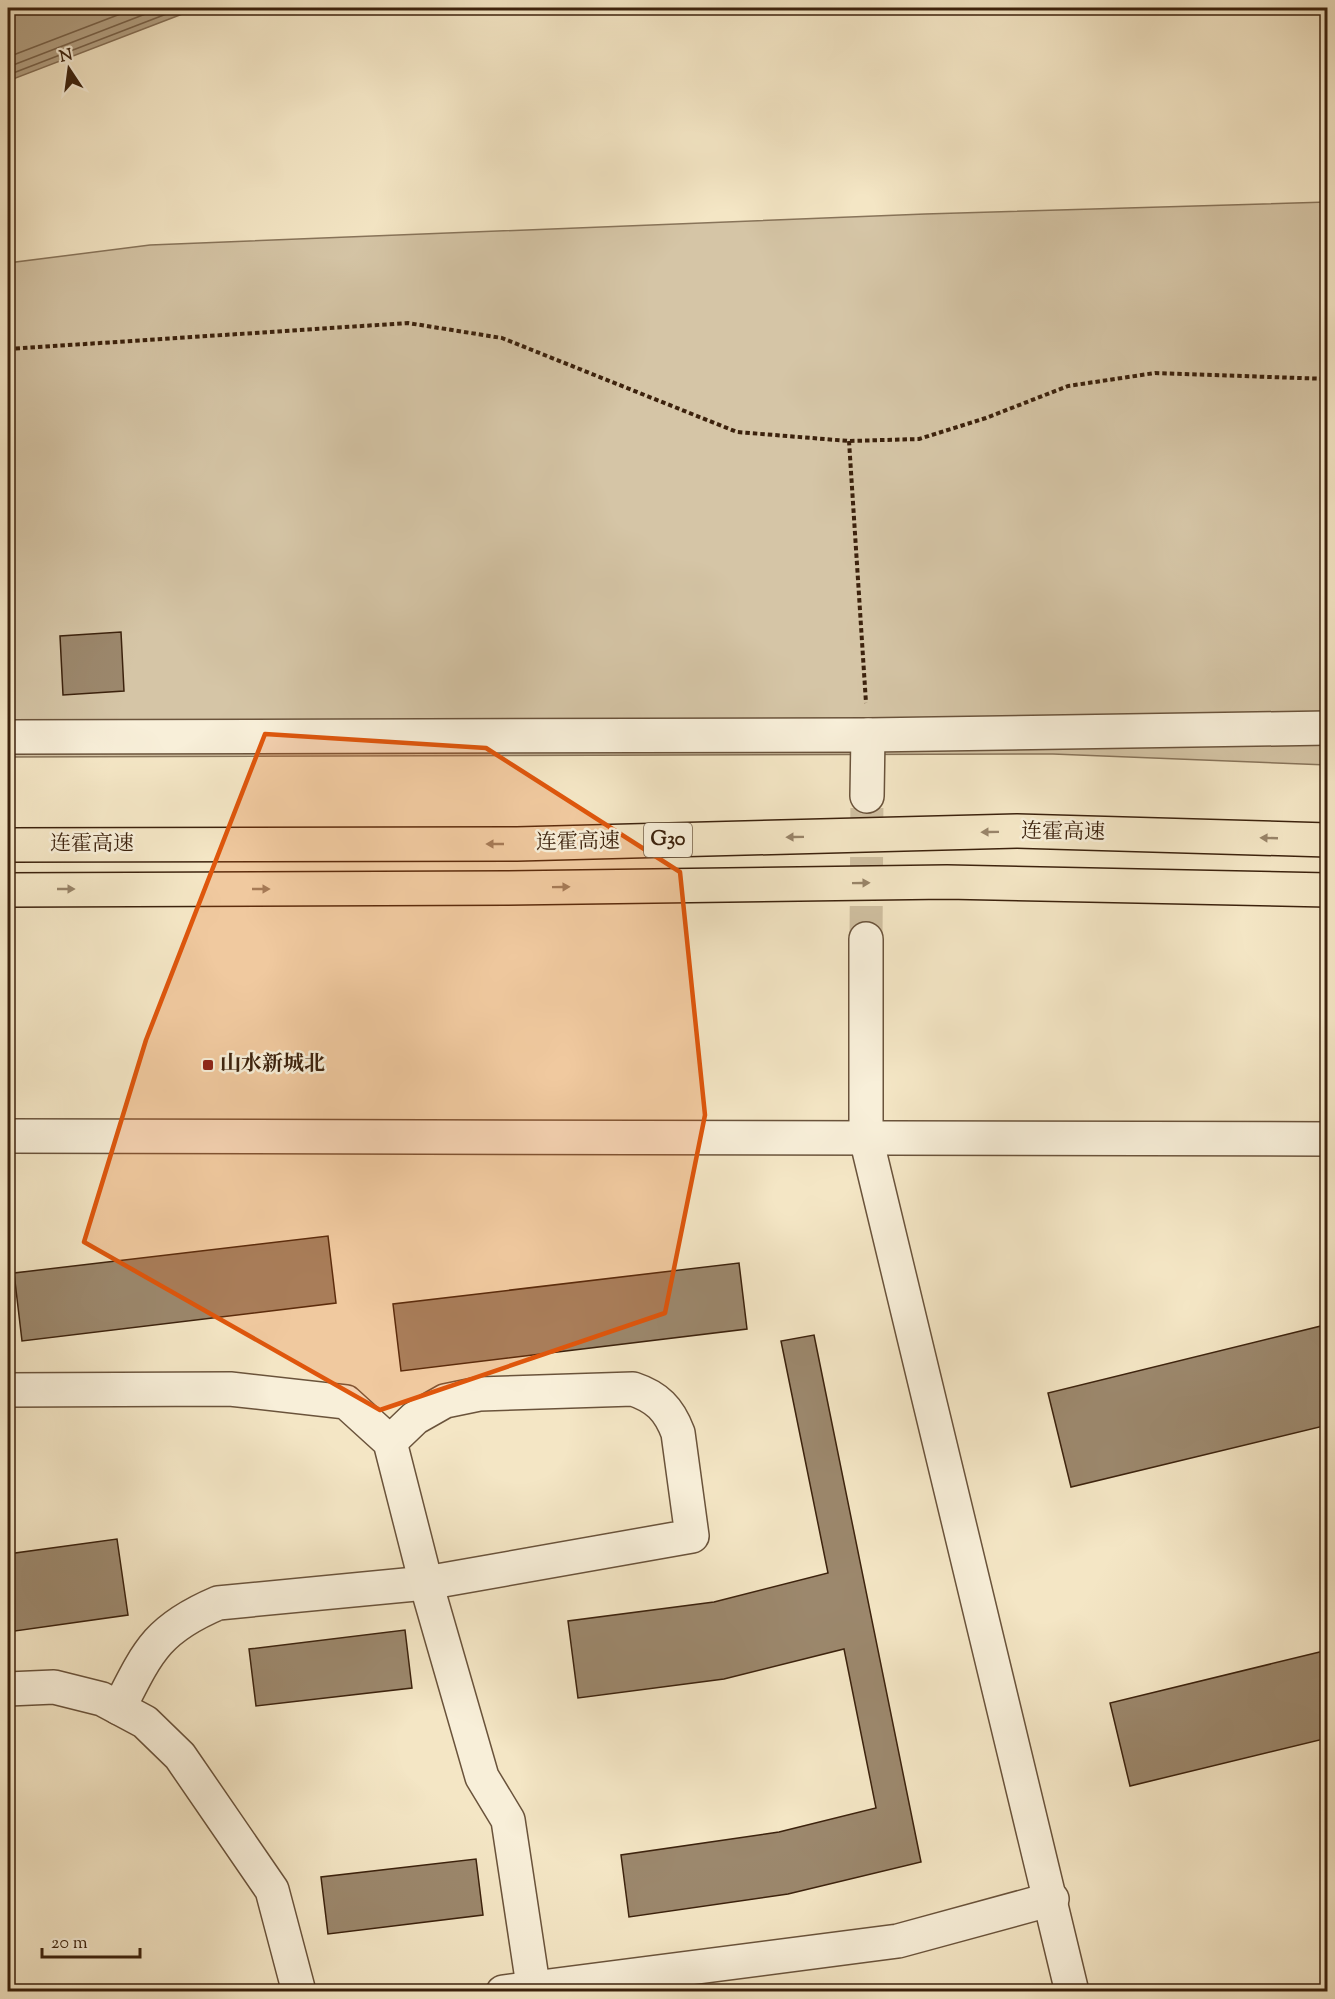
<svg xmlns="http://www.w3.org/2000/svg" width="1335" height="1999" font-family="'Sorts Mill Goudy','Noto Serif SC',serif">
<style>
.green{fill:#d5c5a6;stroke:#88745a;stroke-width:1.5}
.water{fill:#b5a386;stroke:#856f56;stroke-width:1.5}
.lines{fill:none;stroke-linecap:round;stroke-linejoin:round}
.shore{stroke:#78624a;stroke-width:1.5}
.building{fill:#9c886d;stroke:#3c220d;stroke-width:1.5}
.minor-tunnel{stroke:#cfbfa0;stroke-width:33;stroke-dasharray:33 16;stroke-linecap:butt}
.minor-casing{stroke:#6a533b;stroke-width:36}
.highway-casing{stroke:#3c220d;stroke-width:36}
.path{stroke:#3c220d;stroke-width:4;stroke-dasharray:4.5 3;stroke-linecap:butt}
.minor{stroke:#f8efd9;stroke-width:33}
.highway{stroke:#f4e6c5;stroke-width:33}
.oneway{fill:#988469}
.marked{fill:#df560c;fill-opacity:0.2;stroke:#df560c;stroke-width:4.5;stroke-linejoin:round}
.poi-dot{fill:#8f2418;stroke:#f8efd9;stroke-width:2}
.labels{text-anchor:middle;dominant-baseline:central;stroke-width:5;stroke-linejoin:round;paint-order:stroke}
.shield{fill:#f8efd9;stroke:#74604a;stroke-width:1.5}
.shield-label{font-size:20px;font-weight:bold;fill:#3c220d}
.street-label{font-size:21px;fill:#3c220d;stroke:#f8efd9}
.poi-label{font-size:21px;font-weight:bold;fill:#3c220d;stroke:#f8efd9;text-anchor:start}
</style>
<rect width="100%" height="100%" fill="#f4e6c5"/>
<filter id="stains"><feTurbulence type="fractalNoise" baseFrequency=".00333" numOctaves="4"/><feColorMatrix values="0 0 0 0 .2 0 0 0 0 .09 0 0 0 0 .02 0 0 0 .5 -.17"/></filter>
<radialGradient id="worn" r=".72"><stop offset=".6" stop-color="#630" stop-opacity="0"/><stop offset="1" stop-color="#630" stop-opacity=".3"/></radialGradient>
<polygon class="green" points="1327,202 1327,765 1053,754 8,757 8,263 150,245 925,214"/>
<polygon class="water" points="8,8 198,8 8,81"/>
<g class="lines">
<g class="shore">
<polyline points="8,57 136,8"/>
<polyline points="8,67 161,8"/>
<polyline points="8,75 182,8"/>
</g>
</g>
<g class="building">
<polygon points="121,632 124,691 63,695 60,636"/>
<polygon points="328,1236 336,1303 22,1341 14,1273"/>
<polygon points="739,1263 747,1329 401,1371 393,1304"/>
<polygon points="1321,1326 1328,1353 1328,1425 1071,1487 1048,1393"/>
<polygon points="814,1335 921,1862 788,1894 629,1917 621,1855 779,1832 876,1808 844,1649 724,1679 578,1698 568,1621 714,1602 828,1573 781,1341"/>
<polygon points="117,1539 128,1615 8,1632 8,1554"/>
<polygon points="405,1630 412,1688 256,1706 249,1649"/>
<polygon points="1328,1650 1328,1738 1130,1786 1110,1703"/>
<polygon points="476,1859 483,1915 328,1934 321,1877"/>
</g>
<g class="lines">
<polyline class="minor-tunnel" points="866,939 867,796"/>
<g class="minor-casing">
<g id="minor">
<polyline points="8,737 868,735 1328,728"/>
<polyline points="867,796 868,735"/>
<polyline points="866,939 866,1138 1072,1992"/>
<polyline points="8,1136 1328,1139"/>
<polyline points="8,1390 230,1389 346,1402 390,1442 426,1583 482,1777 508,1820 534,1992"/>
<polyline points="8,1689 54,1687 102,1699 145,1722 180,1756 272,1890 299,1992"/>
<path d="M 119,1708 C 148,1651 157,1629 218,1603 L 426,1583 L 692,1536 L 678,1433 C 669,1409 657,1397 633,1389 L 479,1394 L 445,1401 L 415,1418 L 390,1442"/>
<polyline points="503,1992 898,1941 1052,1899"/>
</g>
</g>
<g class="highway-casing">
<g id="highway">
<polyline points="8,845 517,844 1017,831 1328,840"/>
<polyline points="8,890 506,888 947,882 1328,890"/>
</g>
</g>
<g class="path">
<polyline points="8,346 8,352"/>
<polyline points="8,349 408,323 502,338 737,432 849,441 919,439 986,418 1068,386 1155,373 1328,379"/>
<polyline points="849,441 866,703"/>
</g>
<use href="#minor" class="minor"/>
<use href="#highway" class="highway"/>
</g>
<defs><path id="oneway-solid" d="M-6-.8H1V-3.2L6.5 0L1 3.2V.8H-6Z" transform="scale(1.5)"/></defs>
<g class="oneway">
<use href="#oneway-solid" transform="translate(990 832) rotate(179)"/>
<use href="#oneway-solid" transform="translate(795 837) rotate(179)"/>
<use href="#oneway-solid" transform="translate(1269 838) rotate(-178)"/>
<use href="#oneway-solid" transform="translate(495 844) rotate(180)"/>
<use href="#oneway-solid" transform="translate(861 883) rotate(-1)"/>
<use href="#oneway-solid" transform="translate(561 887) rotate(-1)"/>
<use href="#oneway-solid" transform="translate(66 889)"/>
<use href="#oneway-solid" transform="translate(261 889)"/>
</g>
<path class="marked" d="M 265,734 L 486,748 L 680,872 L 705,1115 L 665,1313 L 380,1410 L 84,1242 L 146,1040 Z"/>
<rect class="poi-dot" x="202" y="1059" width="12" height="12" rx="3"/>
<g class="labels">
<rect class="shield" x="644" y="823" width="48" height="34" rx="4.5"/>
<g class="shield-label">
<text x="668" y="840">G30</text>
</g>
<g class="street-label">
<text transform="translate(1063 833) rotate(1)">连霍高速</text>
<text transform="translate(578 843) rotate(-1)">连霍高速</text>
<text x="92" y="845">连霍高速</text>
</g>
<g class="poi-label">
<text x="220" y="1065">山水新城北</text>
</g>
</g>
<rect width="1335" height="1999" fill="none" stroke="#f4e6c5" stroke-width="30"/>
<rect x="9" y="9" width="1317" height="1981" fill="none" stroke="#3c220d" stroke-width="3"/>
<rect x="15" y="15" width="1305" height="1969" fill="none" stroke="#3c220d" stroke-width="1.5"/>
<g transform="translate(69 69) rotate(347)" stroke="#f8efd9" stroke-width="4.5" paint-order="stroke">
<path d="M0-4.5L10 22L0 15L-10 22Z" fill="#3c220d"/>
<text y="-9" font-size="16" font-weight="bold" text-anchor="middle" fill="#3c220d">N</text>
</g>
<path d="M42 1948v9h98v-9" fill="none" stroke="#3c220d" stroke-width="3"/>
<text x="51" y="1948" font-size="18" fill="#3c220d" stroke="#f8efd9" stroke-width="4.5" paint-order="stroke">20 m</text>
<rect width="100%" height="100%" filter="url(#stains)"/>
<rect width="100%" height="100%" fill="url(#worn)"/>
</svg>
